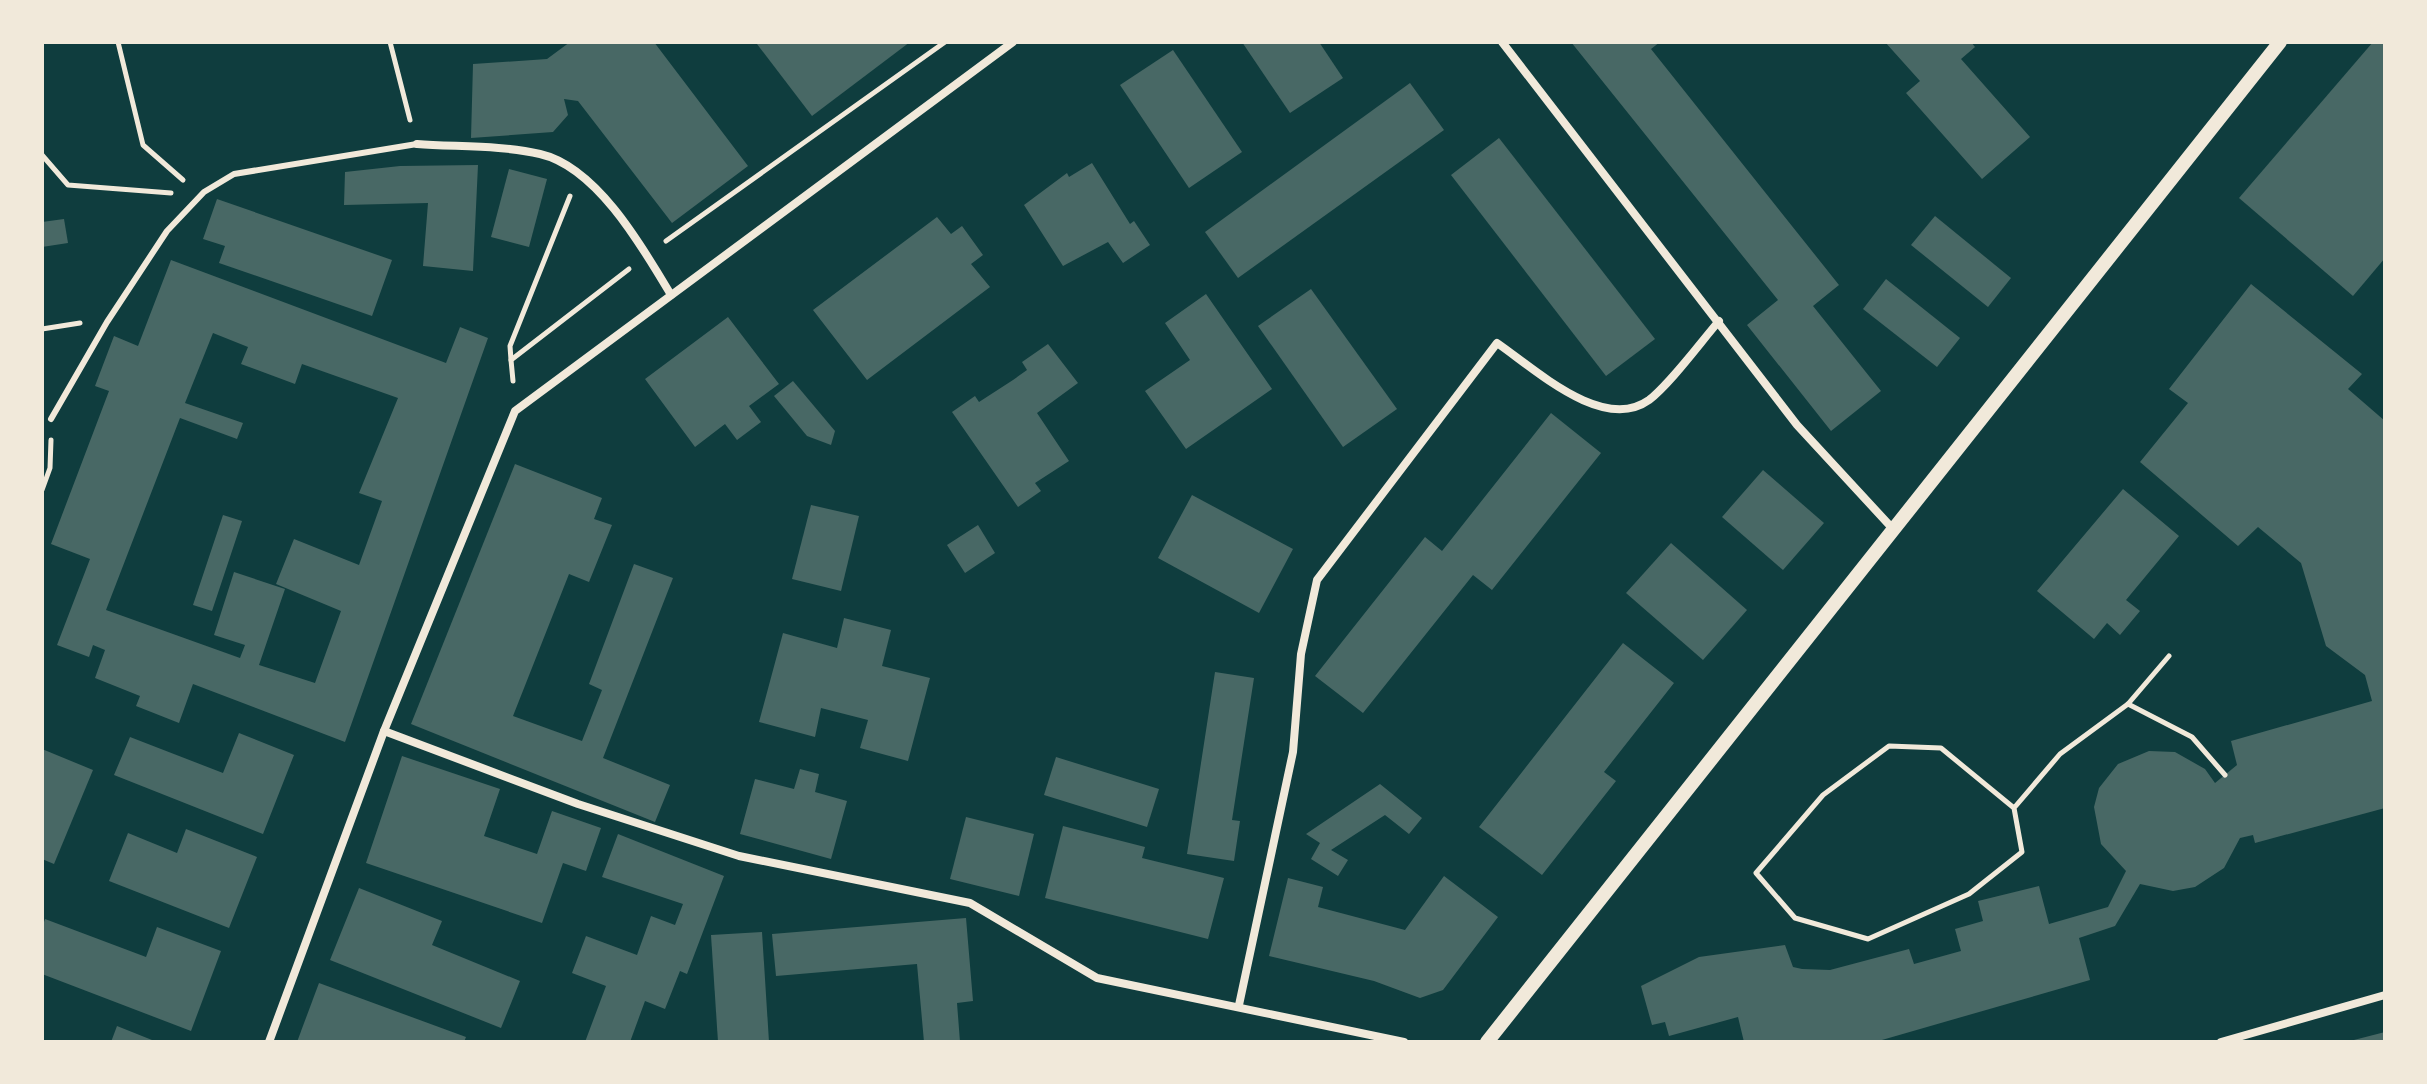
<svg xmlns="http://www.w3.org/2000/svg" width="2427" height="1084" font-family="'Exo 2',sans-serif">
<style>
.building{fill:#486865;fill-rule:evenodd}
.lines{fill:none;stroke-linecap:round;stroke-linejoin:round}
.path{stroke:#f1e9da;stroke-width:5}
.service{stroke:#f1e9da;stroke-width:6}
.minor{stroke:#f1e9da;stroke-width:8}
.tertiary{stroke:#f1e9da;stroke-width:14}
</style>
<rect width="100%" height="100%" fill="#0f3d3e"/>
<g class="building">
<polygon points="570,42 654,42 748,166 672,223 578,101 564,99 568,115 553,132 471,138 473,64 547,59"/>
<polygon points="760,42 910,42 812,116 757,44"/>
<polygon points="1242,42 1319,42 1343,78 1290,113"/>
<polygon points="1571,42 1660,42 1651,49 1839,285 1813,306 1881,391 1831,431 1747,325 1778,300"/>
<polygon points="1885,42 1971,42 1975,47 1961,59 2030,137 1982,179 1906,93 1920,81"/>
<polygon points="2373,42 2385,42 2385,258 2353,296 2239,198"/>
<polygon points="1173,50 1242,152 1189,188 1120,85"/>
<polygon points="1410,83 1444,130 1238,278 1205,232"/>
<polygon points="1499,138 1655,339 1606,376 1451,175"/>
<polygon points="1092,163 1130,224 1134,221 1150,245 1123,263 1108,242 1063,266 1024,205 1067,173 1069,177"/>
<polygon points="478,165 473,271 423,266 428,203 344,205 345,172 400,166"/>
<polygon points="509,169 547,179 529,247 491,237"/>
<polygon points="217,199 392,260 372,316 219,263 225,246 203,239"/>
<polygon points="1935,216 2011,278 1988,307 1911,245"/>
<polygon points="937,217 951,234 962,226 983,255 971,264 990,287 867,380 813,310"/>
<polygon points="64,219 68,243 42,247 42,222"/>
<path d="M 171,260 L 446,363 L 460,327 L 488,338 L 345,742 L 193,684 L 179,723 L 136,706 L 140,696 L 95,678 L 105,650 L 93,645 L 89,657 L 57,645 L 90,559 L 51,544 L 109,391 L 95,386 L 114,336 L 138,346 ZM 213,333 L 248,347 L 241,364 L 295,384 L 302,364 L 398,398 L 359,493 L 382,501 L 359,565 L 294,539 L 276,584 L 341,611 L 315,683 L 259,665 L 285,589 L 234,572 L 214,635 L 245,645 L 240,658 L 106,610 L 180,418 L 237,439 L 243,423 L 185,403 Z"/>
<polygon points="1886,279 1960,338 1937,367 1863,309"/>
<polygon points="2251,284 2362,374 2348,389 2385,421 2385,808 2255,843 2253,835 2240,838 2224,868 2195,887 2173,891 2140,884 2115,926 2079,938 2090,980 1875,1042 1744,1042 1738,1017 1669,1036 1665,1022 1652,1025 1641,986 1699,957 1785,945 1793,967 1802,969 1830,970 1909,949 1914,964 1961,951 1955,929 1983,921 1978,901 2039,886 2049,924 2108,907 2126,871 2101,844 2094,807 2099,788 2118,764 2149,751 2175,752 2205,769 2215,783 2237,765 2231,741 2372,701 2365,675 2326,646 2301,563 2258,527 2238,546 2140,462 2188,403 2169,389"/>
<polygon points="1311,289 1397,409 1343,447 1258,326"/>
<polygon points="1206,294 1272,389 1186,449 1145,391 1190,360 1165,323"/>
<polygon points="728,317 779,384 749,406 761,422 737,440 725,424 695,447 645,379"/>
<polygon points="1048,344 1078,383 1037,413 1069,461 1035,483 1041,491 1018,507 952,412 975,396 979,402 1013,380 1027,370 1022,362"/>
<polygon points="793,381 835,431 831,445 807,436 774,396"/>
<polygon points="1551,413 1601,453 1492,590 1473,575 1363,713 1315,676 1425,537 1442,551"/>
<polygon points="515,464 602,498 594,519 612,525 589,582 569,574 513,716 582,741 602,690 589,684 634,564 673,578 603,758 670,785 655,822 411,724"/>
<polygon points="1763,470 1824,523 1783,570 1722,517"/>
<polygon points="2123,489 2179,536 2126,600 2140,611 2120,635 2107,623 2094,639 2037,591"/>
<polygon points="1192,495 1293,549 1259,613 1158,558"/>
<polygon points="811,505 859,516 841,591 792,579"/>
<polygon points="223,515 242,521 212,611 193,605"/>
<polygon points="978,525 995,553 965,573 947,545"/>
<polygon points="1671,543 1747,610 1703,660 1626,593"/>
<polygon points="844,618 891,630 882,666 930,678 908,761 860,748 868,720 821,708 815,737 759,722 783,633 837,648"/>
<polygon points="1623,643 1674,683 1604,772 1616,781 1542,875 1479,827"/>
<polygon points="1215,672 1254,678 1232,820 1240,821 1234,861 1187,854"/>
<polygon points="239,733 294,755 263,834 114,775 130,737 223,773"/>
<polygon points="42,749 93,770 54,864 42,859"/>
<polygon points="402,756 500,789 484,836 537,854 552,811 601,828 586,871 563,863 542,923 366,863"/>
<polygon points="1056,757 1159,789 1147,827 1044,795"/>
<polygon points="800,769 819,774 815,792 847,801 831,859 740,834 755,779 794,789"/>
<polygon points="1380,784 1422,818 1409,834 1385,815 1331,850 1348,860 1338,876 1311,859 1320,843 1306,834"/>
<polygon points="966,817 1034,834 1019,896 950,879"/>
<polygon points="1063,826 1145,847 1142,858 1224,878 1208,939 1045,898"/>
<polygon points="186,829 257,857 229,928 109,881 128,833 177,853"/>
<polygon points="618,834 724,876 687,974 680,971 665,1009 645,1001 630,1042 585,1042 606,986 572,973 586,936 637,955 651,916 675,925 683,904 602,877"/>
<polygon points="1444,876 1498,917 1443,990 1420,998 1374,981 1269,956 1288,878 1323,887 1318,907 1405,930"/>
<polygon points="359,888 442,921 432,945 520,981 501,1028 330,960"/>
<polygon points="966,918 973,1001 957,1003 960,1042 924,1042 917,964 776,976 772,934"/>
<polygon points="45,919 146,957 157,927 221,951 191,1031 42,974 42,928"/>
<polygon points="762,932 769,1042 718,1042 711,935"/>
<polygon points="319,983 466,1037 464,1042 297,1042"/>
<polygon points="117,1026 157,1042 111,1042"/>
<polygon points="2385,1032 2385,1042 2350,1042 2350,1041"/>
</g>
<g class="lines">
<g class="path">
<polyline points="118,42 143,145 183,180"/>
<polyline points="390,42 410,120"/>
<polyline points="42,155 68,185 171,193"/>
<polyline points="666,241 945,42"/>
<polyline points="42,329 80,323"/>
<polyline points="511,360 510,346 570,196"/>
<polyline points="513,381 511,360 629,269"/>
<polyline points="42,490 50,468 51,440"/>
<polyline points="2128,704 2192,737 2225,775"/>
<polyline points="2014,808 2022,852 1969,894 1868,939 1795,918 1756,873 1823,795 1889,746 1941,748 2014,808 2060,754 2128,704 2169,656"/>
</g>
<polyline class="service" points="51,419 107,322 167,231 204,192 234,174 417,144"/>
<g class="minor">
<polyline points="1502,42 1797,425 1893,529"/>
<path d="M 417,144 C 456,147 501,145 540,154 C 597,167 643,248 671,295"/>
<polyline points="384,731 578,804 739,856 970,903 1097,978 1404,1042"/>
<path d="M 1239,1005 L 1293,752 L 1301,654 L 1317,580 L 1497,343 C 1535,369 1603,433 1649,400 C 1670,384 1700,343 1719,321"/>
<polyline points="269,1042 384,731 515,411 1013,42"/>
<polyline points="2221,1042 2385,995"/>
</g>
<polyline class="tertiary" points="1487,1042 2280,42"/>
</g>
<rect width="2427" height="1084" fill="none" stroke="#f1e9da" stroke-width="88"/>
</svg>
